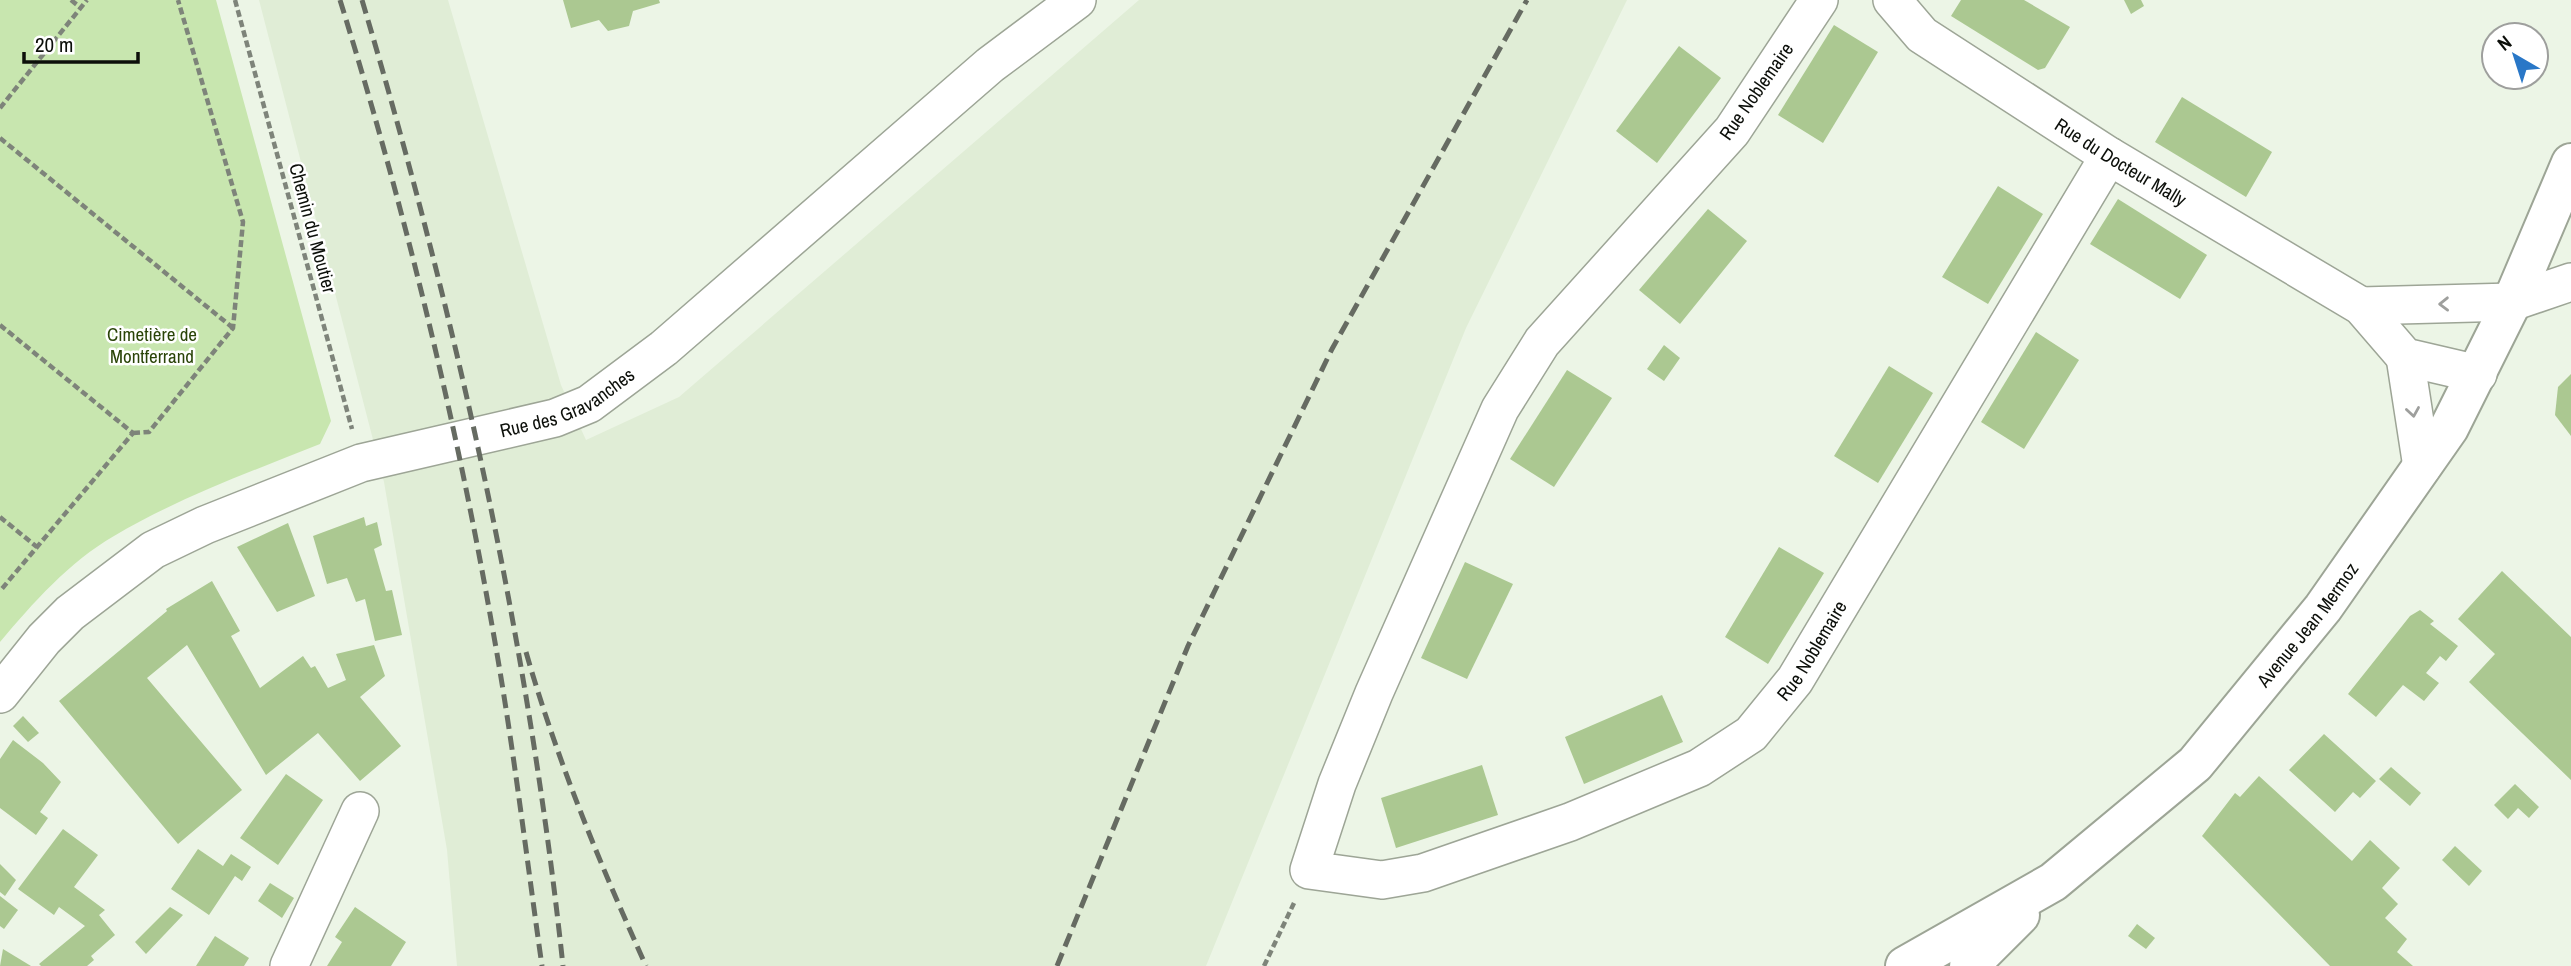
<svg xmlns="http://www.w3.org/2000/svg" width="2571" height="966" font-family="'Archivo Narrow',sans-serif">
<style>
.built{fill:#e0edd6}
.green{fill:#c8e6af}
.building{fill:#abc891}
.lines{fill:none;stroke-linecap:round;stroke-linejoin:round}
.minor-casing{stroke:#9da596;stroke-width:40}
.major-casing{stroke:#9da596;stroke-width:42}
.path{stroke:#7e847a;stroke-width:4.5;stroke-dasharray:7 3.5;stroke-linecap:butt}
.minor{stroke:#fff;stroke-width:37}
.major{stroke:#fff;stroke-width:38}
.rail{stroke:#666b62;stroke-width:5;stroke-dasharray:14 7;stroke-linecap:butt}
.oneway{stroke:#9e9f9d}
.labels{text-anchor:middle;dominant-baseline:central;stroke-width:5;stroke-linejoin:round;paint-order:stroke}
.street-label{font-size:19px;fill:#0c0f0a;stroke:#fff}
.park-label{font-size:19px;fill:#2a4408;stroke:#fff}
</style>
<rect width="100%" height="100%" fill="#ecf5e6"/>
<polygon class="built" points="259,0 448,0 561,385 586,440 679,397 1139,0 1627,0 1466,328 1206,966 457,966 447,850 384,482"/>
<path class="green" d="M 0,0 L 216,0 L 331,421 L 320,444 C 250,472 178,498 114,536 C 69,562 33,603 0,642 Z"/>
<g class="building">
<polygon points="563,0 659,0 660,3 633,11 629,26 608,31 599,20 571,28"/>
<polygon points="1961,0 2024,0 2070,27 2045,68 2038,70 1951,16"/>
<polygon points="2124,0 2141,0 2144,6 2131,14"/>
<polygon points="1834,25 1878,52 1823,143 1778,115"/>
<polygon points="1679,46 1721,78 1657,163 1616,131"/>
<polygon points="2182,97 2272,152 2246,197 2155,142"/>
<polygon points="1998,186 2043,214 1988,304 1942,277"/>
<polygon points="2118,199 2207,255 2180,299 2090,244"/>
<polygon points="1708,209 1747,241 1680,324 1639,290"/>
<polygon points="2036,332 2079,360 2024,449 1981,422"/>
<polygon points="1664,345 1680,358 1664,381 1647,369"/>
<polygon points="1889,366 1933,393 1878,483 1834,456"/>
<polygon points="1567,370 1612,398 1554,487 1510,459"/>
<polygon points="2571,374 2571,436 2555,415 2558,387"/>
<polygon points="364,517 366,526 377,522 382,545 374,549 386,591 392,590 402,635 375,641 365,599 356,602 347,578 327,584 313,536"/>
<polygon points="288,523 315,596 277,612 237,547"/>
<polygon points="1779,547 1824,573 1768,664 1725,637"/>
<polygon points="1465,562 1513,584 1467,679 1421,658"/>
<polygon points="2502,571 2571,637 2571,780 2469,682 2495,654 2458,619"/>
<polygon points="212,581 240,631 231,636 260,688 303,656 311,668 315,666 328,688 346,680 336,654 374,645 385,676 360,697 401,746 360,781 318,733 266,775 187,645 147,678 242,790 178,844 59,701 167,611 166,609"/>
<polygon points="2420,610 2434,621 2430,624 2458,646 2446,661 2440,656 2426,673 2439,683 2424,701 2403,685 2376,717 2348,694 2410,616"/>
<polygon points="1662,695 1683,742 1584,784 1565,737"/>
<polygon points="23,716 39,733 28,742 13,726"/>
<polygon points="2324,734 2376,781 2360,798 2353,792 2335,812 2289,770"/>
<polygon points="13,740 43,763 61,782 40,812 48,818 36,835 0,808 0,759"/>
<polygon points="1482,765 1498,815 1396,848 1381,798"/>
<polygon points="2391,767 2421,793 2410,806 2379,779"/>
<polygon points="286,774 323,800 278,865 240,838"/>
<polygon points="2259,776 2352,861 2370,840 2400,868 2382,888 2398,904 2385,918 2407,939 2397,952 2413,966 2330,966 2202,836 2235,793 2240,797"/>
<polygon points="2515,784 2539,807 2529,818 2518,808 2508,819 2494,805"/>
<polygon points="63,829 98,855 74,887 105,910 99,915 115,935 91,956 94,960 87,966 41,966 39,964 85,926 59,907 54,915 18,889"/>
<polygon points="2455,846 2482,871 2469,886 2442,860"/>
<polygon points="198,849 223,866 231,854 251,867 242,881 235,876 209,915 171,889"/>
<polygon points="0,864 16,880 5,896 0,892"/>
<polygon points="270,883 294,898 282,918 258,901"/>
<polygon points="0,896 18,910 4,929 0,926"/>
<polygon points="170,907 183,915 146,954 135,942"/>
<polygon points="355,907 406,942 391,966 327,966 342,942 335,937"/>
<polygon points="2137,924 2155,938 2146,949 2128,936"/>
<polygon points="215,936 249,958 244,966 196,966"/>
<polygon points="3,949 31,966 0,966"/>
</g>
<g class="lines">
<g class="minor-casing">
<g id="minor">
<path id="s1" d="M 1819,0 L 1732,131 L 1542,342 L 1500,409 L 1374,693 L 1337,784 L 1309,870 L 1382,880 L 1423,873 L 1570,822 L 1699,768 L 1751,734 L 1795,680 L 2109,156"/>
<path id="s2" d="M 1892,0 L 1922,35 L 2109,156 L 2361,306 L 2405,357 L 2478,374"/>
<polyline points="2361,306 2512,302 2571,282"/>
<polyline points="2405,357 2422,467"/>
<path id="s3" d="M 0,694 L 44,639 L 70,613 L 153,550 L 205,525 L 361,463 L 555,418 L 589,404 L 664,348 L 990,65 L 1077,0"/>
<polyline points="289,966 360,811"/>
</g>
</g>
<g class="major-casing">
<g id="major">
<path id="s4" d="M 1905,966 L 2053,882 L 2195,764 L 2323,608 L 2449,428 L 2512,302 L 2571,163"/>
<polyline points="1969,966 2020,915"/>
</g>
</g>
<g class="path">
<polyline points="71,0 81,8"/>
<polyline points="235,0 352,429"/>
<polyline points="0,108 87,0"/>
<polyline points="0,138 233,328"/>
<polyline points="0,325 133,433 0,591"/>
<polyline points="133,433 149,432 233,328 243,222 178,0"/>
<polyline points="0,517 37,547"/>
<polyline points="1264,966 1294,903"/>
</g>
<use href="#minor" class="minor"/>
<use href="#major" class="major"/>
<g class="rail">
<path d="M 340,0 C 404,206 456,419 493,631 C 513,742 526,854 542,966"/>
<path d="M 362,0 C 456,316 528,638 563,966"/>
<path d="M 526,652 C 557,760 600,864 646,966"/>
<polyline points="1057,966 1188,646 1332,349 1527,0"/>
</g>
</g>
<defs><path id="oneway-chevron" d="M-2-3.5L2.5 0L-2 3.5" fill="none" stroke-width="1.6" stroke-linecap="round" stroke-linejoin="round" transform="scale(1.75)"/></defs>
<g class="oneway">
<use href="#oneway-chevron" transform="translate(2444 304) rotate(179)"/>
<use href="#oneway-chevron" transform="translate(2413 412) rotate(81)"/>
</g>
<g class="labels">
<g class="street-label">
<text transform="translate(1756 91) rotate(-55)">Rue Noblemaire</text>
<text stroke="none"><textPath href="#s2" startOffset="282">Rue du Docteur Mally</textPath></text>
<text transform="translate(313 228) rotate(75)">Chemin du Moutier</text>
<text stroke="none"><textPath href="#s3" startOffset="653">Rue des Gravanches</textPath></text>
<text stroke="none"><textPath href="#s4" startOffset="534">Avenue Jean Mermoz</textPath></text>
<text stroke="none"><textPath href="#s1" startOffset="1596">Rue Noblemaire</textPath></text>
</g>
<g class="park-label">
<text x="152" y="334">Cimetière de<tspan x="152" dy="22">Montferrand</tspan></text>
</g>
</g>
<g transform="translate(2515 56) rotate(321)"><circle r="33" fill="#ffffff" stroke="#9e9f9d" stroke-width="2"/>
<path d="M0-5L12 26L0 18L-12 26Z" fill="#2977c7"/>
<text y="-10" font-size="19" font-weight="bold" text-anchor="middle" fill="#0c0f0a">N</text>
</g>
<path d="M24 52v10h114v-10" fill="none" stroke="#0c0f0a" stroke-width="3.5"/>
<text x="35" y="52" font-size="21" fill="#0c0f0a" stroke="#ffffff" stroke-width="5" paint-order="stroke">20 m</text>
</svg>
